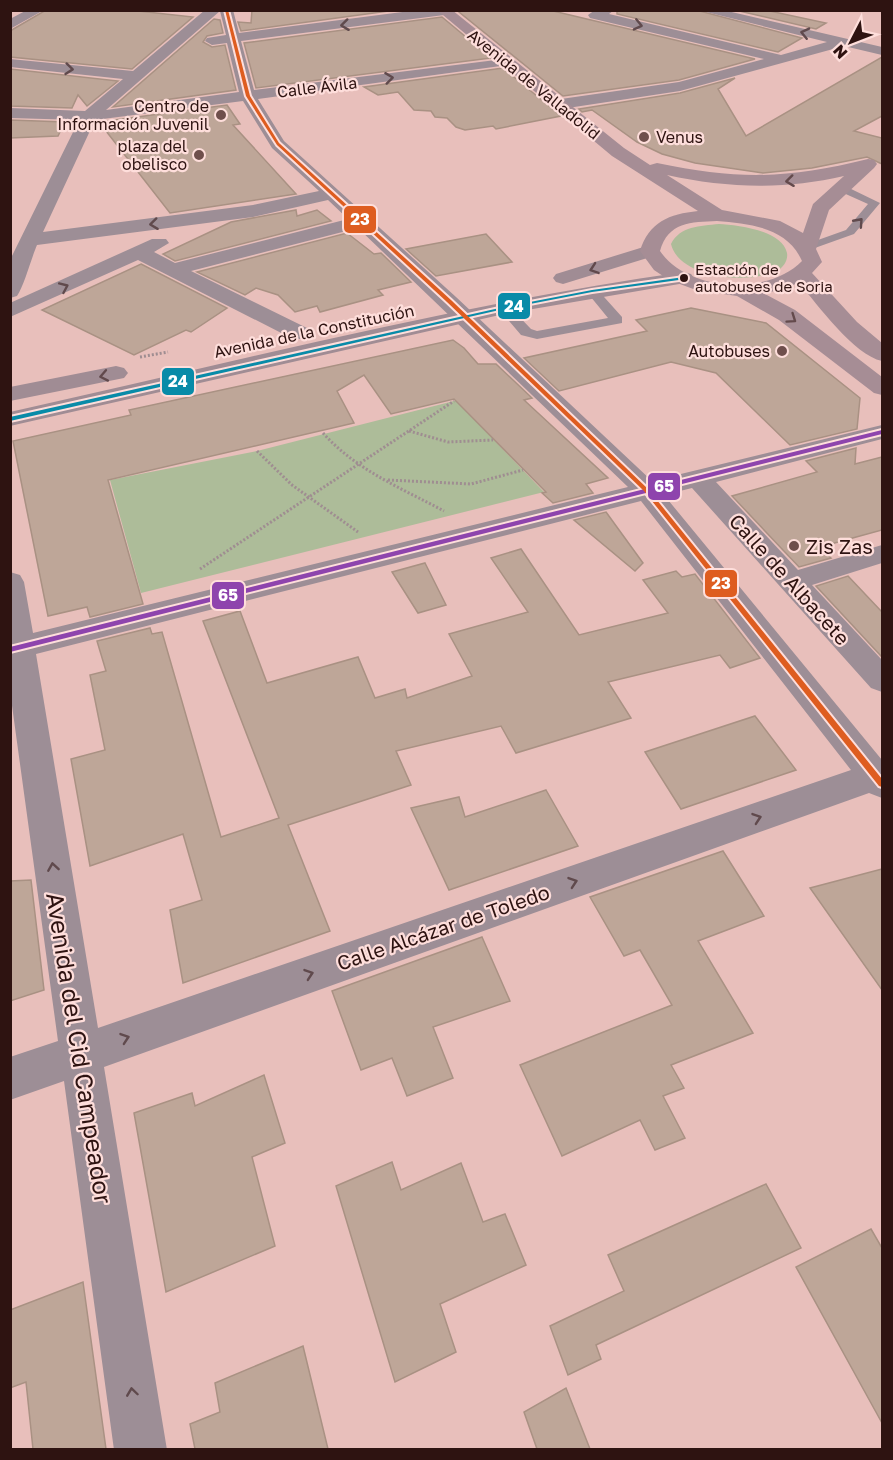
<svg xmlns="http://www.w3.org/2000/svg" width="893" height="1460" font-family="'Golos Text',sans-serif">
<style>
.green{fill:#adbc99}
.building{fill:#bea698;stroke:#a99183;stroke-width:1.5}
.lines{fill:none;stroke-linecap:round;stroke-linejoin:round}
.path{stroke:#9f8d91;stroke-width:3;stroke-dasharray:2 2;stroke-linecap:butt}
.lane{fill:#9d8e96;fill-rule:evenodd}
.street{fill:#9d8e96;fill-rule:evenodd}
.secondary{fill:#a08c94;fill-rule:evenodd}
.primary{fill:#a68d95;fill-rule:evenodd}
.bus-1-casing{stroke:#fededb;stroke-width:4}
.bus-2-casing{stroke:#fededb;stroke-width:4}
.bus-3-casing{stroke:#fededb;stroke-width:4}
.bus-1{fill:#098ba8;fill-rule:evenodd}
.bus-2{fill:#8e44ad;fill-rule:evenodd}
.bus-3{fill:#de5d20;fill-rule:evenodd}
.oneway{stroke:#604a4d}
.oneway2{stroke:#644a4c}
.oneway3{stroke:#61494c}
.poi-dot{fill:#6f4f4c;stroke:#fededb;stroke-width:2}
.bus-dot{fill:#2e1311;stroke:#fededb;stroke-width:2}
.labels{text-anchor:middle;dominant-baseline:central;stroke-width:4.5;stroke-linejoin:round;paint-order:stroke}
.far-bus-label{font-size:15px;fill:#2e1311;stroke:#fededb;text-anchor:start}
.far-street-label{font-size:16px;fill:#2e1311;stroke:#fededb}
.far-poi-label{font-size:16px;fill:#2e1311;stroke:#fededb;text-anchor:end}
.poi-label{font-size:20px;fill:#2e1311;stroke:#fededb;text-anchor:start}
.street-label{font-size:20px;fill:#2e1311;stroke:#fededb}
.near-street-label{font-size:24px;fill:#2e1311;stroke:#fededb}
.line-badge{stroke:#fededb;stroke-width:2}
.badge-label{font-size:16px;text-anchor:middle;font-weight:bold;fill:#fff}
</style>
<rect width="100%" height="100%" fill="#e8bfbb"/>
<g class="green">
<path d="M 719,224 C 737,225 782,230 787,253 C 788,259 785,265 780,269 C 754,286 679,279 671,244 C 680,226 700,226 719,224 Z"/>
<polygon points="466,394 508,435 494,440 544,492 141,593 110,480 257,451 454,401"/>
</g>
<g class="building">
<polygon points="46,10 129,10 193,17 132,69 10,57 10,31"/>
<polygon points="252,10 396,10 241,31 238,22 251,23"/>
<polygon points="460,10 549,10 755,59 679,80 563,96 459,12"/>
<polygon points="617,10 696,10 802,38 778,52 617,14"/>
<polygon points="735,10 765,10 826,23 816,29"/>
<polygon points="442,17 491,58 256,88 244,43"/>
<polygon points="214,19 220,20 223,33 207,36 203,42 212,47 225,45 236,90 113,107"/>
<polygon points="882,57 882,116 854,131 882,138 882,164 867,157 812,168 763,173 695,163 662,154 637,142 592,110 582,112 579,109 680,93 735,78 718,89 746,136"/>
<polygon points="503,68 561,116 496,129 493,126 465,130 456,127 447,118 435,117 431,111 414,110 398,92 378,95 364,87"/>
<polygon points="10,69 118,81 87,106 78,95 72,108 10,106"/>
<polygon points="227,105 240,124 233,125 296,194 170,213 99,122"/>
<polygon points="10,120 65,122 58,136 10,138"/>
<polygon points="296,210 297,216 317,210 331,221 175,261 163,254 231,222"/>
<polygon points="347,233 374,254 381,253 411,282 378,290 383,295 320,312 317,306 295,312 278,295 256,288 245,295 197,272"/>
<polygon points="486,234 512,262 436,276 406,249"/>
<polygon points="141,264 227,308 191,332 186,330 134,355 42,310"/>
<polygon points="691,308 766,323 860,398 857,429 790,445 716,373 671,362 559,391 524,358 647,331 636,320"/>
<polygon points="453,340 464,348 478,364 496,364 532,398 524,400 608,478 586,484 593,493 553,503 542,493 546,492 454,399 391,414 364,375 337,391 354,423 108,480 143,604 90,617 87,607 48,616 13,441 131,415 129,410"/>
<polygon points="856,448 855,464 882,457 882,530 820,547 831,558 799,567 732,496 817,472 806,461"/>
<polygon points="606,512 643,563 635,571 574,520"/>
<polygon points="521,549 579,635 668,613 643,580 676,571 682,577 695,574 760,658 730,668 720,655 608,682 631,718 516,753 501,726 396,751 411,785 288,825 330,931 183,983 170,910 202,900 183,834 90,866 71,759 105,750 90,675 106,671 97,641 150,628 152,634 162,632 221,837 279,818 203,621 240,611 267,683 358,657 375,698 405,689 407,698 472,676 449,634 528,612 491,558"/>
<polygon points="425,563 446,605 418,613 392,572"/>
<polygon points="848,576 882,612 882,657 816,586"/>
<polygon points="755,716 796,770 681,809 645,752"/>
<polygon points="546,790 578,846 449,890 411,808 459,797 465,817"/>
<polygon points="723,851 764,916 698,941 753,1033 671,1065 684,1088 663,1096 685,1138 655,1150 640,1120 562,1156 520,1065 672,1005 640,950 624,956 590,897"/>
<polygon points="882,869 882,990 810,888"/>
<polygon points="31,880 44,990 10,1001 10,881"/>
<polygon points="482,937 510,1001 433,1027 453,1078 407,1096 392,1058 361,1070 332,991"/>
<polygon points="264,1075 285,1143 252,1157 275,1246 166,1292 134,1113 192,1093 195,1106"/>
<polygon points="392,1162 401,1190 461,1163 483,1222 505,1214 526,1265 440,1304 456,1352 395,1382 336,1186"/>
<polygon points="766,1184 801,1248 596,1345 601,1359 568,1375 550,1326 624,1291 608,1255"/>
<polygon points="871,1229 882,1248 882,1423 796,1267"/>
<polygon points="83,1282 106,1449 33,1449 26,1382 10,1388 10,1310"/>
<polygon points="303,1346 328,1449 195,1449 190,1424 220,1412 215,1383"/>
<polygon points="566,1388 590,1449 537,1449 524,1412"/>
</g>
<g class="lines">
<g class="path">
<polyline points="140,357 168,352"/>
<polyline points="409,431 448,442 493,440"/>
<path d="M 323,433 C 356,470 401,488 444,511"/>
<polyline points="257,451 292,485 358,532"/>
<polyline points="388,480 471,484 523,470"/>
<polyline points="200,569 454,401"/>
</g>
<g class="lane">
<polygon points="839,187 847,187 880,203 854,234 812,249 804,249 804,245 846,230 868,204 839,191"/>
<polygon points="592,287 596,288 622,317 622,323 537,339 521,335 498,308 500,305 508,305 531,329 537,331 608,318 586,291"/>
</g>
<g class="street">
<polygon points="27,10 44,10 10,29 10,19"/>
<path d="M 205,10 L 233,10 L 239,33 L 418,10 L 458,10 L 452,14 L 241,41 L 254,90 L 513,58 L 515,61 L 508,65 L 258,99 L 284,141 L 456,297 L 652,481 L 882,425 L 882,439 L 716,482 L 798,570 L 882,545 L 882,563 L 812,585 L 882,660 L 882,692 L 871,688 L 692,488 L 664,495 L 882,760 L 882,798 L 869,793 L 104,1067 L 167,1450 L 114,1450 L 64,1081 L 10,1100 L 10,1057 L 58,1041 L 10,691 L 10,572 L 20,575 L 24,582 L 33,633 L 628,487 L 358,228 L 191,271 L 309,329 L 312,334 L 309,339 L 293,339 L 138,260 L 10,317 L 10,303 L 152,239 L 166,239 L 169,243 L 154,252 L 175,263 L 348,219 L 328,200 L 253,217 L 37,245 C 31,259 24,286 17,296 L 10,298 L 10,260 L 79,120 L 10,118 L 10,108 L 85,111 L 123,79 L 10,67 L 10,59 L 133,71 ZM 220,11 L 226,35 L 207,38 L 205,41 L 212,45 L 227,43 L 239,92 L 106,110 ZM 243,101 L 272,148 L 319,191 L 253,205 L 43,232 L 95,120 ZM 641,501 L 851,770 L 98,1028 L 36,654 Z"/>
<polygon points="595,10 614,10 609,14 781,55 827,42 698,10 723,10 882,47 882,55 844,46 680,91 561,109 555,107 553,104 555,101 561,99 679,82 764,59 590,18 588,15"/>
</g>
<g class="secondary">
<polygon points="650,245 657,247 660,251 657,255 563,284 556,282 553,278 556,274"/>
<path d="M 684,272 L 691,274 L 694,278 L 691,282 L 504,314 L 10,426 L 10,412 C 234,362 457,304 684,272 Z"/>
<polygon points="116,366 124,368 128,373 124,378 10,401 10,387"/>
</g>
<path class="primary" d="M 437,10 L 452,10 L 624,148 L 650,165 L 657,163 C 739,180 787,179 868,159 L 874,160 L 877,164 L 874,168 L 829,210 L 816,249 L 822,262 L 812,273 L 857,322 L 882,343 L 882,361 C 854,355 818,305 799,283 L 765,294 L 795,310 L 882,377 L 882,395 L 874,393 L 779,320 L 737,296 L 696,290 L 669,280 L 654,270 L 640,251 C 649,222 669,214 698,211 L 612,156 ZM 667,175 C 726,188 784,190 844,176 L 813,204 L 803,233 L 780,221 L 722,210 ZM 717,221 C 750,224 787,227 802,261 C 768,296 688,292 660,251 C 668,222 691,222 717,221 Z"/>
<g class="bus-1-casing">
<polygon id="bus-1" points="684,277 686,278 686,279 592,292 504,309 10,421 10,417 504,307 592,290"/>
</g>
<g class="bus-2-casing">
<polygon id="bus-2" points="882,430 882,434 10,652 10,647"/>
</g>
<g class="bus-3-casing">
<polygon id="bus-3" points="225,10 228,10 250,96 279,143 451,300 648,489 882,779 882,787 879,786 644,491 447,302 277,145 246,96"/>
</g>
<use href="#bus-1" class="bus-1"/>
<use href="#bus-2" class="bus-2"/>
<use href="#bus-3" class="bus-3"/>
</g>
<defs><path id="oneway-chevron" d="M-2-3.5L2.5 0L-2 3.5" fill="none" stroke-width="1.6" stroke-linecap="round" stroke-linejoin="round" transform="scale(1.5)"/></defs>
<g class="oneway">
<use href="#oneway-chevron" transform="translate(345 25) rotate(173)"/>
<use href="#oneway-chevron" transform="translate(638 25) rotate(13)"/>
<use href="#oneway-chevron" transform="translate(805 33) rotate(-167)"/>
<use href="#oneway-chevron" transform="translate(69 69) rotate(6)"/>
<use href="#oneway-chevron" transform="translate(389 78) rotate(-7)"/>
<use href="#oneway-chevron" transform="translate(859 222) rotate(-48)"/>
<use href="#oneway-chevron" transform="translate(154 224) rotate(173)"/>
<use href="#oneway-chevron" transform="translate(64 287) rotate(-24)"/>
<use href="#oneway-chevron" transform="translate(757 818) rotate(-19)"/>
<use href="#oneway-chevron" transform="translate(53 867) rotate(-99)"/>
<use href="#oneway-chevron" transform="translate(573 882) rotate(-19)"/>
<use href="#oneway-chevron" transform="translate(309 974) rotate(-19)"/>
<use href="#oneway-chevron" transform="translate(125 1038) rotate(-19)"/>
<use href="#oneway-chevron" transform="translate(132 1392) rotate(-98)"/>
</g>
<g class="oneway2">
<use href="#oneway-chevron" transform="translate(790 181) rotate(173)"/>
<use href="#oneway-chevron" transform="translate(792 319) rotate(35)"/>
</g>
<g class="oneway3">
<use href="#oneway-chevron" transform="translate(594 269) rotate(161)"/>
<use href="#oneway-chevron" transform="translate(104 376) rotate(169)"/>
</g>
<g class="poi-dot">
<circle cx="221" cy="115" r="6"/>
<circle cx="644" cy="137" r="6"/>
<circle cx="199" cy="155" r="6"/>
<circle cx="782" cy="351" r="6"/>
<circle cx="794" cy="546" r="6"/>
</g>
<circle class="bus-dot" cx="684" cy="278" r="5"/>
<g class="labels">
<g class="far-bus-label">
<text x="695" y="269">Estación de<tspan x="695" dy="17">autobuses de Soria</tspan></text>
</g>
<g class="far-street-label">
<text transform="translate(534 84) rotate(39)">Avenida de Valladolid</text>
<text transform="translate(317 87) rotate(-7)">Calle Ávila</text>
<text transform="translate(314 331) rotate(-12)">Avenida de la Constitución</text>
</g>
<g class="far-poi-label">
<text x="209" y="106">Centro de<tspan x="209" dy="18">Información Juvenil</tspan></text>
<text x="656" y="137" text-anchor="start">Venus</text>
<text x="187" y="146">plaza del<tspan x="187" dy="18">obelisco</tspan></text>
<text x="770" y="351">Autobuses</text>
</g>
<g class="poi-label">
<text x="806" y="546">Zis Zas</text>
</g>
<g class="street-label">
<text transform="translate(790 579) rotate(48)">Calle de Albacete</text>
<text transform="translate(443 927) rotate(-19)">Calle Alcázar de Toledo</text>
</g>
<g class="near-street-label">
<text transform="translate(80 1048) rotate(81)">Avenida del Cid Campeador</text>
</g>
</g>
<g class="line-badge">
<rect x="343" y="205" width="34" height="29" rx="6" fill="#de5d20"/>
<rect x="497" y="292" width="34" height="28" rx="6" fill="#098ba8"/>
<rect x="161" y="367" width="34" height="29" rx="6" fill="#098ba8"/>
<rect x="647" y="472" width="34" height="29" rx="6" fill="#8e44ad"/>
<rect x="704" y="569" width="34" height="29" rx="6" fill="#de5d20"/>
<rect x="211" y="581" width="34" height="29" rx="6" fill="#8e44ad"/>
</g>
<g class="badge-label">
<text x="360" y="225">23</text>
<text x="514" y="312">24</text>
<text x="178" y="387">24</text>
<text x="664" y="492">65</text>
<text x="721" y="589">23</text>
<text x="228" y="601">65</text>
</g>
<rect width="893" height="1460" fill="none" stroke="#2e1311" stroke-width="24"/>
<g transform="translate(851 42) rotate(228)" stroke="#fededb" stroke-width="4.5" paint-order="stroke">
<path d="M0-4.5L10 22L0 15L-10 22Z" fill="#2e1311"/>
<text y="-9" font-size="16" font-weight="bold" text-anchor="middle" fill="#2e1311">N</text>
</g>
</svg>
